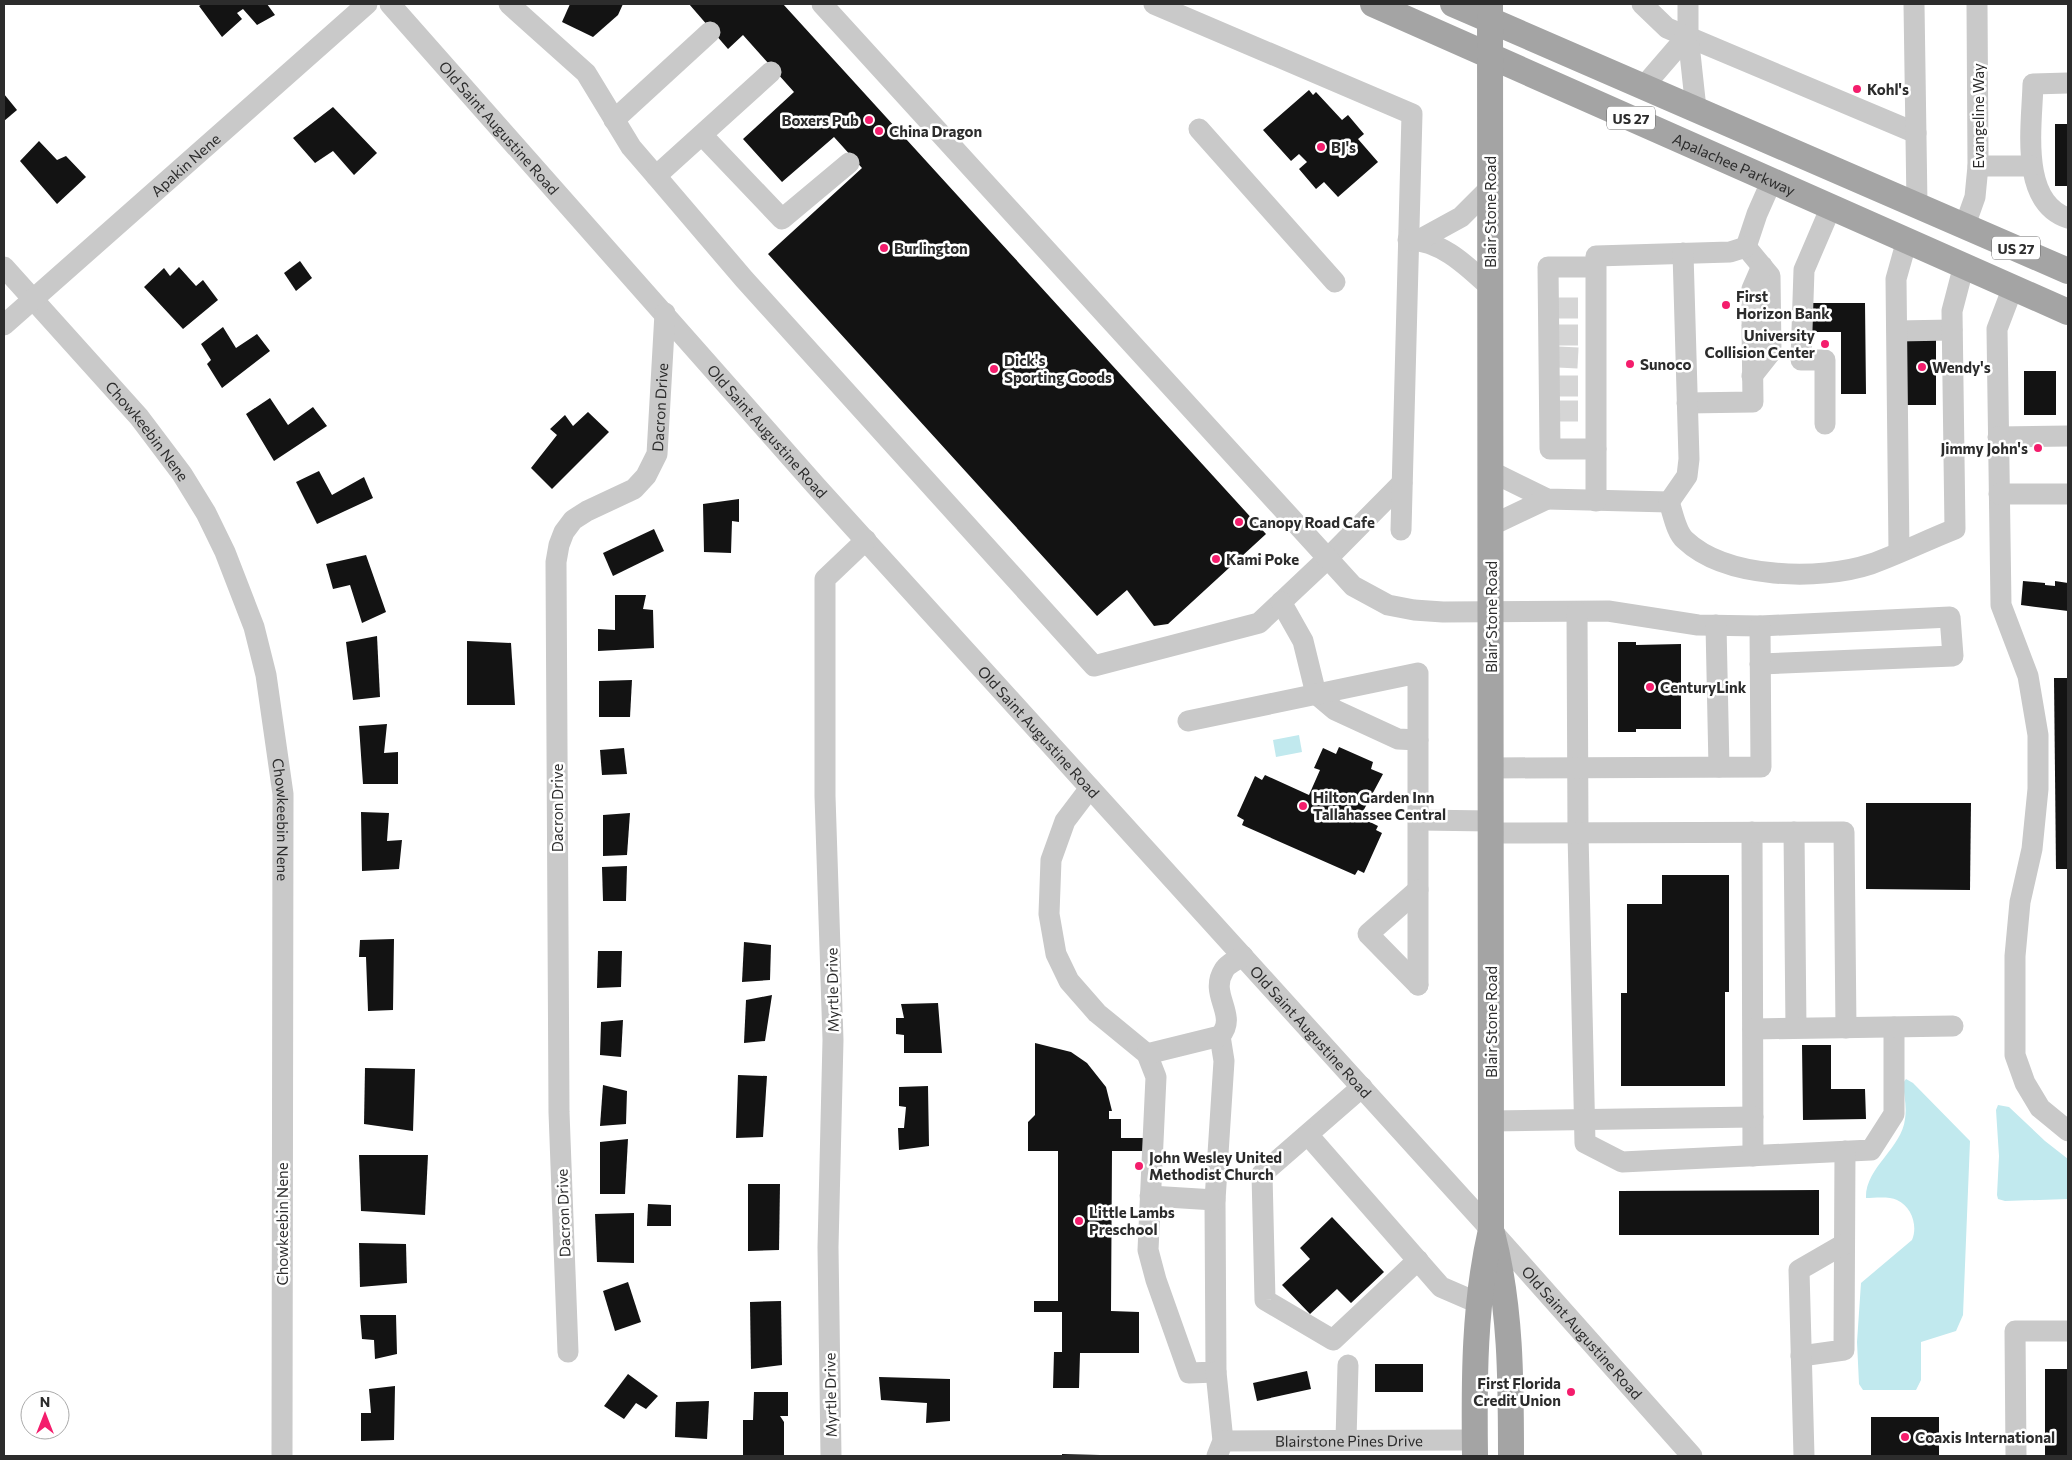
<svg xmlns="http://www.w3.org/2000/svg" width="2072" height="1460" font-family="Commissioner,sans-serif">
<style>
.water{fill:#c1e9ee}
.building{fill:#131313}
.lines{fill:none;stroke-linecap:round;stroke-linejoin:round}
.minor-tunnel{stroke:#d5d5d5;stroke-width:21;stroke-dasharray:21 11;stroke-linecap:butt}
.minor{stroke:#c9c9c9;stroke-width:21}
.major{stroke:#a4a4a4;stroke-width:26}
.poi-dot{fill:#f41d6c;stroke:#fff;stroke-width:2}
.labels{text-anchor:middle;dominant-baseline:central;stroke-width:5;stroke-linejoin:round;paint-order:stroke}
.shield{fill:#fff;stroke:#6b6b6b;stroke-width:1}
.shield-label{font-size:14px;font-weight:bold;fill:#2c2c2c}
.poi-label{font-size:15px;font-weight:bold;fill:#2c2c2c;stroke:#fff;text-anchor:start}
.street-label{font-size:15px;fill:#2c2c2c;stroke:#fff}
</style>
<rect width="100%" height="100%" fill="#fff"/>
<g class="water">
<polygon points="1299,735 1302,752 1276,757 1273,740"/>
<path d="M 1906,1079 L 1913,1083 L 1970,1141 L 1963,1315 L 1956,1331 L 1921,1342 L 1921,1380 L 1916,1390 L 1863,1390 L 1859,1384 L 1857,1342 L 1861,1283 L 1912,1240 C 1918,1226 1912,1207 1897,1200 C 1889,1196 1874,1198 1866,1198 C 1865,1168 1902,1148 1905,1119 C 1907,1107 1904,1095 1903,1083 Z"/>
<polygon points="1998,1105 2009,1107 2045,1141 2068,1159 2068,1199 2005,1201 1998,1199 1997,1195 1999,1156 1996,1110"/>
</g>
<g class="building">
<polygon points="202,4 267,4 275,15 257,25 243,9 237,13 242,19 222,37 199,6"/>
<polygon points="570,4 623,4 618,15 593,37 562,22"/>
<polygon points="689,4 783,4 1266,534 1168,624 1154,626 1127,590 1097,616 768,254 862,168 834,137 782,182 743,139 794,92 743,35 728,49"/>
<polygon points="1309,90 1313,95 1316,92 1342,120 1348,115 1364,134 1358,139 1378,162 1338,197 1324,182 1316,189 1299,169 1307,162 1299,154 1291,161 1263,130"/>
<polygon points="4,94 17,110 4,121"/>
<polygon points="333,107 377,153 354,175 333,151 315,163 293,138"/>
<rect x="2055" y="124" width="13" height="62"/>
<polygon points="39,141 57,160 66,156 86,177 57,204 20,161"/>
<polygon points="300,261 312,278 296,291 284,273"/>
<polygon points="179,267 196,286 203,280 218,300 183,329 144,287 164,268 170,276"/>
<polygon points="1807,303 1865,303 1866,394 1841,394 1841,332 1808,332"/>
<polygon points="223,327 236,348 257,334 270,351 222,388 207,364 211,360 201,344"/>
<rect x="1907" y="339" width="29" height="66"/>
<rect x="2024" y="371" width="32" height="44"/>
<polygon points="270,398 288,425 313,407 327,426 274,461 246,414"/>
<polygon points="588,412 609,432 552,489 531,468 557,435 550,429 565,415 573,426"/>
<polygon points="319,471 332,495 364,477 373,498 317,524 296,482"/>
<polygon points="739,499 739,522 732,521 731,553 704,552 703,504"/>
<polygon points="654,529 664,551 613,576 603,553"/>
<polygon points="366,555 386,612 362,623 350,585 333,589 326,564"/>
<polygon points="2023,581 2045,583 2045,585 2055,586 2055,581 2068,583 2068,611 2021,605"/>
<polygon points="615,595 646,595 643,609 653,610 654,648 598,651 598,629 615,630"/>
<polygon points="377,636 380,697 353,700 346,642"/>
<polygon points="467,641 511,643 515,705 467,705"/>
<polygon points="1618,642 1636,642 1636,645 1681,644 1681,729 1636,729 1636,732 1618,732"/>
<polygon points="2054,678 2068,678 2068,869 2056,869"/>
<polygon points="632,680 630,717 599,717 599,681"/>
<polygon points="387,724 384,753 398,752 398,784 363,784 359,726"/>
<polygon points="1339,747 1373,762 1371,769 1383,774 1360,817 1378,826 1376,830 1382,833 1364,873 1358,870 1355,875 1242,825 1244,820 1237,816 1255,776 1262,780 1265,775 1309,795 1320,770 1314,768 1323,748 1336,754"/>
<polygon points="624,748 627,774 602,775 600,750"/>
<polygon points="1866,803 1971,803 1970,890 1866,889"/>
<polygon points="361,812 389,813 387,841 402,840 399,869 362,871"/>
<polygon points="630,813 627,855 603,856 603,815"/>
<polygon points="627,866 626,901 603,901 602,867"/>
<polygon points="1662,875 1729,875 1729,992 1725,992 1725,1086 1621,1086 1621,993 1627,993 1627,904 1662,904"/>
<polygon points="394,939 393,1010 368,1011 366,957 359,957 360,940"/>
<polygon points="744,942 771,945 770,980 742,982"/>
<polygon points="598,951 622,951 621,987 597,988"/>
<polygon points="772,995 765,1041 744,1043 746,1000"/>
<polygon points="938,1003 942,1053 904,1053 904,1035 896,1034 896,1018 904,1018 901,1004"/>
<polygon points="623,1020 621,1057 600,1055 601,1022"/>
<polygon points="1035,1043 1071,1052 1087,1063 1106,1087 1112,1111 1109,1111 1109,1119 1121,1119 1121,1138 1143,1138 1143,1151 1112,1151 1111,1311 1139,1312 1139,1353 1080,1353 1079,1388 1053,1388 1054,1352 1062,1352 1062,1312 1034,1312 1034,1301 1058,1301 1058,1151 1028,1151 1028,1122 1035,1115"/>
<polygon points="1802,1045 1831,1045 1831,1089 1865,1089 1866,1119 1803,1120"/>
<polygon points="365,1068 415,1069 413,1131 364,1124"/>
<polygon points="738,1075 767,1076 763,1137 736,1138"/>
<polygon points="603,1085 627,1091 626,1124 600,1126"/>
<polygon points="928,1086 929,1146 899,1150 898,1128 904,1128 906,1107 899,1106 899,1087"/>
<polygon points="628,1139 625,1194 600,1194 600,1142"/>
<polygon points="359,1155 428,1155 425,1215 361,1211"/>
<polygon points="748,1184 780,1184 779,1250 748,1251"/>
<polygon points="1819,1190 1819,1235 1619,1235 1619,1191"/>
<polygon points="648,1204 671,1205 671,1226 647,1226"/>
<polygon points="634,1213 634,1263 597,1262 595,1214"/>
<polygon points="1332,1217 1384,1272 1351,1303 1337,1289 1310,1314 1282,1285 1310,1259 1300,1248"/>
<polygon points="359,1243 406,1244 407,1283 360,1287"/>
<polygon points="628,1282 641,1322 615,1331 603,1291"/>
<polygon points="781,1301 782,1365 751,1369 750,1302"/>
<polygon points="360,1315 396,1315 397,1354 375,1359 374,1340 362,1339"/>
<rect x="1375" y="1364" width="48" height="28"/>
<rect x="2045" y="1369" width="23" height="87"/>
<polygon points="1307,1371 1311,1389 1257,1401 1253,1383"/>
<polygon points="628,1374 658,1396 646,1409 636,1403 624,1419 604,1406"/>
<polygon points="879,1377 950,1379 950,1421 926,1423 927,1403 881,1400"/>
<polygon points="395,1386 394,1440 361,1441 361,1413 371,1413 369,1389"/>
<polygon points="754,1392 788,1392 788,1416 780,1416 784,1422 784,1456 743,1456 743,1420 753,1420"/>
<polygon points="709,1401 707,1439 675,1437 676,1402"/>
<rect x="1871" y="1417" width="68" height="39"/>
<polygon points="1062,1454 1100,1455 1100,1456 1062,1456"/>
</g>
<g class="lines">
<g class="minor-tunnel">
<polyline points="1752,289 1752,326"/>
<polyline points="1557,308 1579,308"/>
<polyline points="1557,335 1578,335"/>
<polyline points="1558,357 1578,358"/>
<polyline points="1558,386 1578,386"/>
<polyline points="1557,411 1579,411"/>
</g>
<g class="minor">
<path id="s1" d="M 390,4 L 816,486 L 1491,1230 L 1692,1456"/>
<polyline points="509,4 586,73 631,147 656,176 744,279 1094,666 1259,623 1328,558 1402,483"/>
<polyline points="822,4 1353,586 1388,605 1414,610 1443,612 1608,611 1698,625 1760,626 1950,617 1953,656 1760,664"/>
<polyline points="1154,4 1412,114 1401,530"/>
<polyline points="1642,4 1667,28 1916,133"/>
<polyline points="1688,4 1688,35 1696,109"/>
<polyline points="1914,4 1917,205"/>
<path d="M 2068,83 L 2033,84 C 2032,125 2019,202 2068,218"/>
<polyline points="1644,86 1688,35"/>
<polyline points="614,120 710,32"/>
<polyline points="1199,129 1335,282"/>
<polyline points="702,135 782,219 849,163"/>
<polyline points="1978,166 2031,166"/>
<polyline points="656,176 771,72"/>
<polyline points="1965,225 1975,197 1978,166 1977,4"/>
<path d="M 1408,240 C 1441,240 1467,266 1490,287"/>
<polyline points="1419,240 1461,217 1490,188"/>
<polyline points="1746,247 1770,276 1771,352 1752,376"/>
<polyline points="1746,247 1757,214 1772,180"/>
<path id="s2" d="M 4,267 L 139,417 L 182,474 L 206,513 L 225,552 L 254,627 L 266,675 L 283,794 L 282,1456"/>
<polyline points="1595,267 1548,267 1550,449 1596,449"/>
<polyline points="2013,287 1997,329 2001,605 2028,676 2038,735 2038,789 2032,849 2020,902 2015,956 2015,1055 2025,1083 2040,1108 2068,1131"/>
<polyline points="1752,289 1762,266"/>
<path id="s3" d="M 4,325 L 367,4"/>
<polyline points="1897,331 1952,330"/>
<polyline points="1687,403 1753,402 1752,326"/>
<polyline points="1825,424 1825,360 1801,360 1804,270 1831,207"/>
<polyline points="1998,437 2068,436"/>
<polyline points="1490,471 1547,499 1669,502"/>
<polyline points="1999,494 2068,494"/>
<polyline points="1596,501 1596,256 1730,252 1746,247"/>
<path d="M 1669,502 C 1673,513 1676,532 1685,540 C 1726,579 1820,581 1871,564 C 1899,554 1927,540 1955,529 L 1952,311 L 1964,265"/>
<polyline points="1669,502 1687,476 1689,459 1683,253"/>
<polyline points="1490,526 1547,499"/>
<polyline points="1899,552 1896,279 1907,240"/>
<polyline points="1281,602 1303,641 1316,694 1335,710 1398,739 1418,740"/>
<polyline points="1577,612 1578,833 1585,1143 1622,1162 1871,1150 1894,1114 1894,1027"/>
<polyline points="1716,625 1719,767"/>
<polyline points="1188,721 1418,673 1418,985"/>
<polyline points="1491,768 1761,767 1760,626"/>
<polyline points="1090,788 1065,821 1051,860 1049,914 1056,954 1069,981 1097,1013 1147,1054 1156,1077 1148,1250 1156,1280 1189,1373 1216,1372 1215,1200 1224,1061 1220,1036"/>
<polyline points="1418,820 1491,821"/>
<polyline points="1752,832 1753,1156"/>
<polyline points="1794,832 1796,1028"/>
<polyline points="1491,833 1844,832 1846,1028"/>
<polyline points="1418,890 1368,934 1418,985"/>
<polyline points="1753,1029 1953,1026"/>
<path d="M 1147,1054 L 1220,1036 C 1239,1015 1208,995 1224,970 C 1227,964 1237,960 1243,956"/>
<polyline points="1362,1087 1262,1174 1265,1300 1333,1340 1418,1260"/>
<polyline points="1491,1121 1753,1117"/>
<polyline points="1308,1135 1441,1287 1478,1303"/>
<polyline points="1150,1196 1215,1200"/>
<path id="s4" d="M 568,1352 L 559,1112 L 556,562 L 559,545 L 564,532 L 573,520 L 587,511 L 634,489 L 646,476 L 657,454 L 665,313"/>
<polyline points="1801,1356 1844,1350 1845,1151"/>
<polyline points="1216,1372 1223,1441 1217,1456"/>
<polyline points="1346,1440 1348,1365"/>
<path id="s5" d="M 1223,1441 L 1475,1440"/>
<polyline points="831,1456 828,1247 833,1040 825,796 825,579 866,540"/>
<polyline points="1804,1456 1799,1270 1844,1244"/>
<polyline points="2016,1456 2015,1331 2068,1331"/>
</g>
<g class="major">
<path id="s6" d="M 1373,4 L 2068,312"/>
<polyline points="1453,4 2068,271"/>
<path d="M 1492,1233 C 1511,1306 1511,1381 1511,1456"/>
<path d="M 1475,1456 C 1474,1380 1474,1304 1491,1230 L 1490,4"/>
</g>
</g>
<g class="poi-dot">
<circle cx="1857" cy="89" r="5"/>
<circle cx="869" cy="120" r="5"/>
<circle cx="879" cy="131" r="5"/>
<circle cx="1321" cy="147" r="5"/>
<circle cx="884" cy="248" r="5"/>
<circle cx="1726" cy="305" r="5"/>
<circle cx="1825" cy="344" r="5"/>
<circle cx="1630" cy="364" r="5"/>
<circle cx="1922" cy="367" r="5"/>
<circle cx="994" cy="369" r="5"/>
<circle cx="2038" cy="448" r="5"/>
<circle cx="1239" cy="522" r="5"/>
<circle cx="1216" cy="559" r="5"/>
<circle cx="1650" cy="687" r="5"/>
<circle cx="1303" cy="806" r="5"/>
<circle cx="1139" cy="1166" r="5"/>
<circle cx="1079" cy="1221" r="5"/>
<circle cx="1571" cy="1392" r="5"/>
<circle cx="1905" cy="1437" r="5"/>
</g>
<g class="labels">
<g class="shield">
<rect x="1607" y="106.5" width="48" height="23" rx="4"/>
<rect x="1992" y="236.5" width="48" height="23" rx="4"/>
</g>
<g class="shield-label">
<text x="1631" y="118">US 27</text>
<text x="2016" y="248">US 27</text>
</g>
<g class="poi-label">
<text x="1867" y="89">Kohl's</text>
<text x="859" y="120" text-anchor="end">Boxers Pub</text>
<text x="889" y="131">China Dragon</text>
<text x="1331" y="147">BJ's</text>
<text x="894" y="248">Burlington</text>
<text x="1736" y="296">First<tspan x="1736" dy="17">Horizon Bank</tspan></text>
<text x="1815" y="335" text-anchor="end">University<tspan x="1815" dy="17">Collision Center</tspan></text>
<text x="1004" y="360">Dick's<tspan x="1004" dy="17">Sporting Goods</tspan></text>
<text x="1640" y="364">Sunoco</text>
<text x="1932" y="367">Wendy's</text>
<text x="2028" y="448" text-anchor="end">Jimmy John's</text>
<text x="1249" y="522">Canopy Road Cafe</text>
<text x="1226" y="559">Kami Poke</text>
<text x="1660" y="687">CenturyLink</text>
<text x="1313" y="797">Hilton Garden Inn<tspan x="1313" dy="17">Tallahassee Central</tspan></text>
<text x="1149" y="1157">John Wesley United<tspan x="1149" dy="17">Methodist Church</tspan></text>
<text x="1089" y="1212">Little Lambs<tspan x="1089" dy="17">Preschool</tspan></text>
<text x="1561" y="1383" text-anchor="end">First Florida<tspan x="1561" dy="17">Credit Union</tspan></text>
<text x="1915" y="1437">Coaxis International</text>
</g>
<g class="street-label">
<text transform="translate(1978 116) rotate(-90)">Evangeline Way</text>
<text stroke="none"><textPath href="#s1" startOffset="165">Old Saint Augustine Road</textPath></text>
<text stroke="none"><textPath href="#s3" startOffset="242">Apakin Nene</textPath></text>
<text stroke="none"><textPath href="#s6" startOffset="395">Apalachee Parkway</textPath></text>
<text transform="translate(1490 212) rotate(-90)">Blair Stone Road</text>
<text stroke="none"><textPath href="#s4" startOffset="994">Dacron Drive</textPath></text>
<text stroke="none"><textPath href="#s2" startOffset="218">Chowkeebin Nene</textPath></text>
<text stroke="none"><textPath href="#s1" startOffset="570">Old Saint Augustine Road</textPath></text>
<text transform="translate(1491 617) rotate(-90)">Blair Stone Road</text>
<text stroke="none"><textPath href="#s1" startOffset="975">Old Saint Augustine Road</textPath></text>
<text transform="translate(557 808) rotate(-90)">Dacron Drive</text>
<text stroke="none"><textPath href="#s2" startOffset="638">Chowkeebin Nene</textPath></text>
<text transform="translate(832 990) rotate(-91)">Myrtle Drive</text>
<text transform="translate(1491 1022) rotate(-90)">Blair Stone Road</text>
<text stroke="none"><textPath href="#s1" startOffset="1380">Old Saint Augustine Road</textPath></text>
<text transform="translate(563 1213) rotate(-92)">Dacron Drive</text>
<text transform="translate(282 1224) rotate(-90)">Chowkeebin Nene</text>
<text stroke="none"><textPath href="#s1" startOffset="1785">Old Saint Augustine Road</textPath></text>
<text transform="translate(830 1395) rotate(-91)">Myrtle Drive</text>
<text stroke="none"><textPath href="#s5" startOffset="126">Blairstone Pines Drive</textPath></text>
</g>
</g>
<rect width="2072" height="1460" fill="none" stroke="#2c2c2c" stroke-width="10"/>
<g transform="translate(45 1415)"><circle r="24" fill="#ffffff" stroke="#ababab"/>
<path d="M0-4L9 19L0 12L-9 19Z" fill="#f41d6c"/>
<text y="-8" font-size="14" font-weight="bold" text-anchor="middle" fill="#2c2c2c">N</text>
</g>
</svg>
